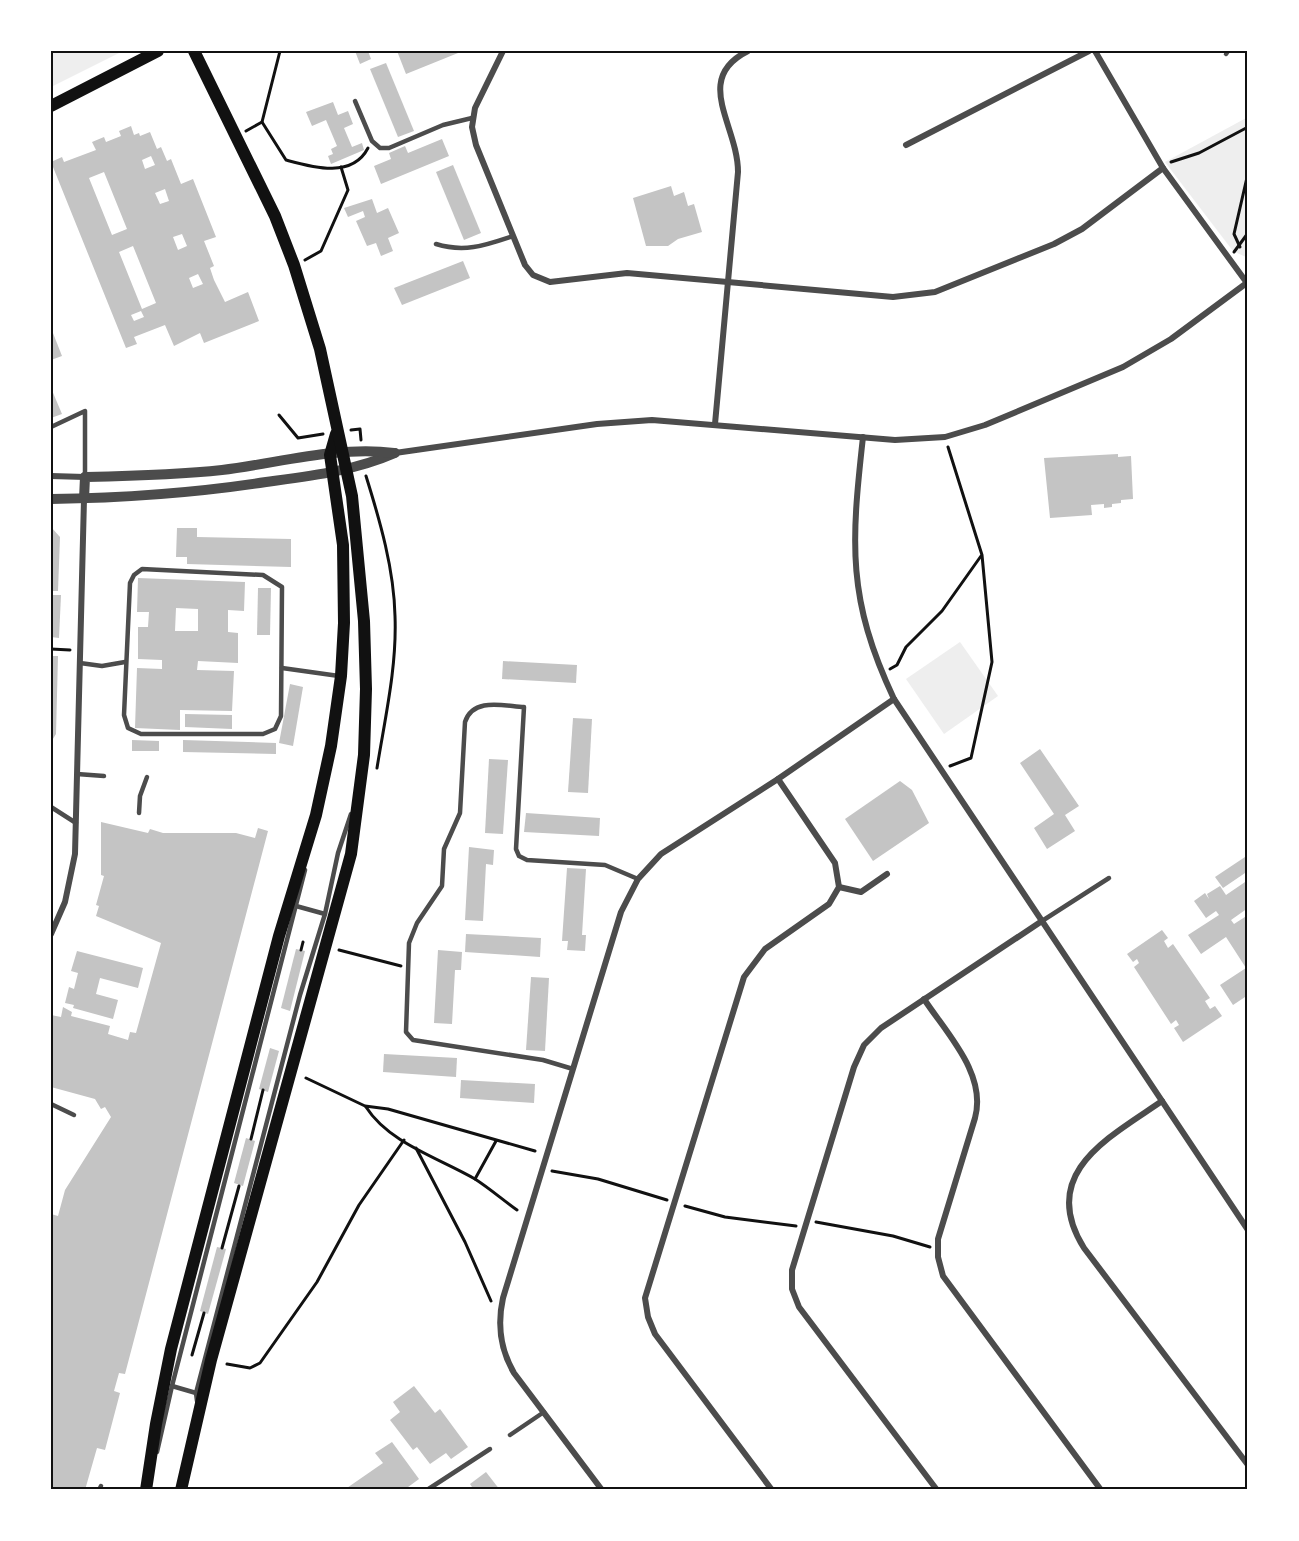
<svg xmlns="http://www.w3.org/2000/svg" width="1299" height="1541" font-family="'Open Sans',sans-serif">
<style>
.green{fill:#eee}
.building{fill:#c4c4c4;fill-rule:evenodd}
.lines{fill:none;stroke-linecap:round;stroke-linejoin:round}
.path{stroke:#111;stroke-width:3}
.service{stroke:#4c4c4c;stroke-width:4.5}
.minor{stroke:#4c4c4c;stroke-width:6}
.tertiary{stroke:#4c4c4c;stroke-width:10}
.secondary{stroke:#111;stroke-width:12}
.neatline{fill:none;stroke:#111;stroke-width:2}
</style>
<rect width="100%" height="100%" fill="#fff"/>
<g class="green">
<polygon points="51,51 123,51 51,87"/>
<polygon points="1248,117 1248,258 1233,251 1165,162"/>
<polygon points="960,642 998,696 944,734 906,679"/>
</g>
<g class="building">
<polygon points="355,51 368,51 371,59 360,64"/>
<polygon points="397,51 463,51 406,74"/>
<polygon points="386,63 414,131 398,137 370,69"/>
<polygon points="333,102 338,115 348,111 353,124 344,128 352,147 362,143 364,150 331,164 328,156 333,154 331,149 337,146 326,120 312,126 306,112"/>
<path d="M 131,126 L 134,135 L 139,133 L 140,136 L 150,132 L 157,149 L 161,147 L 167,161 L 171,159 L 181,184 L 193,179 L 216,237 L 204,241 L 214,266 L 210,268 L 214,280 L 225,302 L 248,292 L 259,321 L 204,343 L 200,333 L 174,346 L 165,325 L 134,337 L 137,344 L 126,348 L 51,162 L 62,157 L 64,162 L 96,150 L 92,142 L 104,137 L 106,142 L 121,136 L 119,131 ZM 151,156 L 155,165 L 145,169 L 142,160 ZM 104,172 L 127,229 L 112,235 L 89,178 ZM 165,189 L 169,201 L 160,204 L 155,193 ZM 182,234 L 187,246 L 178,250 L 173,237 ZM 133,246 L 156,303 L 142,309 L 119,252 ZM 198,274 L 203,284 L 193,288 L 189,278 ZM 141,311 L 144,317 L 134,321 L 131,315 Z"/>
<polygon points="442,139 449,156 381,184 374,166 391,159 389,153 405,146 408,153"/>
<polygon points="453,165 481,233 464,240 436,172"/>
<polygon points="671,186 674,196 684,192 688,206 694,204 702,232 678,239 668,246 646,246 633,198"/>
<polygon points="372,199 377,213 388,208 399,233 388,238 393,251 381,256 376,243 367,246 356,221 365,217 363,211 348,217 344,208"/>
<polygon points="463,261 470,278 402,305 394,288"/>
<polygon points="51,328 62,356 51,360"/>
<polygon points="51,388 62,414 51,418"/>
<polygon points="1118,454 1118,457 1131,456 1133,499 1121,500 1121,503 1112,504 1112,507 1104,508 1104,504 1091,505 1092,515 1050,518 1044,458"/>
<polygon points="51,527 60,537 58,591 51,591"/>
<polygon points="177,528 197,528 197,537 291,539 291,567 187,564 187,557 176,557"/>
<path d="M 138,578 L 245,582 L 244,611 L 228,610 L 228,632 L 238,633 L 238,663 L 198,661 L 197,670 L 234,671 L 232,711 L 180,710 L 180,730 L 135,728 L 137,668 L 162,669 L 162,660 L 138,659 L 138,627 L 148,627 L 149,612 L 137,612 ZM 176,608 L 198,609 L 198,631 L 175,631 Z"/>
<polygon points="258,588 271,588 270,635 257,635"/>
<polygon points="51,595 61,595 59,638 51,637"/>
<polygon points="51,656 58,656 56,734 51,742"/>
<polygon points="503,661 577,665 576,683 502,679"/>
<polygon points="290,684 303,687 293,746 279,743"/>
<polygon points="185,714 232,715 232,729 185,727"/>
<polygon points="573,718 592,719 588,793 568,792"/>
<polygon points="132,740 159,741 159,751 132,751"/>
<polygon points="183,740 276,743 276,754 183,752"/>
<polygon points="1040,749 1079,806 1065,815 1075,831 1047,849 1034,828 1054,814 1020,763"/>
<polygon points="489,759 508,760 503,834 485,833"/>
<polygon points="900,781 912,790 929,823 873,861 845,819"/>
<polygon points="526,813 600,818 599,836 524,832"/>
<polygon points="101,822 148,833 150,829 163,833 236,833 255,838 258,828 268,831 125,1374 119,1373 114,1391 120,1393 105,1450 97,1448 85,1490 51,1490 51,1214 58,1216 65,1190 111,1117 105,1107 101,1109 95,1099 51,1087 51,1015 61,1017 63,1007 72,1012 71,1016 110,1026 108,1034 128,1040 130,1032 136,1033 161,943 96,916 99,906 96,905 104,876 101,875"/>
<polygon points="469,847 494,850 493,865 486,864 483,921 465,920"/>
<polygon points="1248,855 1248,871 1223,888 1215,877"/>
<polygon points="567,868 586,869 582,935 586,935 585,951 567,950 568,941 562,941"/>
<polygon points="1248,880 1248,908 1231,920 1234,924 1248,915 1248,995 1233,1005 1220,985 1246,968 1226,937 1201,954 1188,935 1219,915 1216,911 1206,918 1194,901 1205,893 1209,899 1207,894 1220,886 1226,895"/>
<polygon points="1162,930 1168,938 1164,941 1168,948 1173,944 1210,998 1205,1001 1210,1009 1215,1006 1222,1016 1183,1042 1174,1028 1179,1025 1176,1020 1171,1024 1134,967 1139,963 1137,959 1133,962 1127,954"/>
<polygon points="466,934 541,938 540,957 465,952"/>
<polygon points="296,949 305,951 290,1011 281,1008"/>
<polygon points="438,950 462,952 461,970 455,970 452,1024 434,1023"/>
<polygon points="77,951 143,968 138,988 100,978 96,994 118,1000 113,1019 73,1008 74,1005 65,1003 69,987 74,989 78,973 71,971"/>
<polygon points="531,977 549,978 545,1051 526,1050"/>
<polygon points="270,1048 279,1051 268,1092 259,1089"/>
<polygon points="384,1054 457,1058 456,1077 383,1072"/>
<polygon points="461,1080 535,1084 534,1103 460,1098"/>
<polygon points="246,1138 255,1141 243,1186 234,1183"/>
<polygon points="217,1247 226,1249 208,1314 200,1311"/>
<polygon points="414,1386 435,1413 440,1409 468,1447 451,1459 446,1453 430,1464 417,1447 413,1450 390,1420 400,1412 393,1402"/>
<polygon points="392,1442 419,1479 404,1490 344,1490 383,1463 375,1453"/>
<polygon points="486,1472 500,1490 474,1490 470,1484"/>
</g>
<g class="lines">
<g class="path">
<path d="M 262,122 L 286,160 C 312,167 352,179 368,148"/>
<polyline points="246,131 262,122 280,51"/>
<polyline points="1171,162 1199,153 1248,127"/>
<polyline points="1240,247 1234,234 1248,173"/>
<polyline points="1234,252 1248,233"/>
<polyline points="305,260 321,251 348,190 341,167"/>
<polyline points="279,415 298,438 323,434"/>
<polyline points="351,430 360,429 361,440"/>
<polyline points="948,447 982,555 992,662 971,758 950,766"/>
<path d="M 366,476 C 380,521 394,569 395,616 C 397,667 385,718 377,768"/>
<polyline points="51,649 70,650"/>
<polyline points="890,669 897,665 906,647 942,611 981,556"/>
<polyline points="301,950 303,942"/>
<polyline points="339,950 401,966"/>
<polyline points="306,1078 365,1106 388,1109 535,1151"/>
<path d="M 366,1107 C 389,1143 439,1158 475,1179 C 489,1188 503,1200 517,1210"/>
<polyline points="251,1139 263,1090"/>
<polyline points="416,1148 465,1242 491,1301"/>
<polyline points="552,1171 598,1179 667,1200"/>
<polyline points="475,1179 496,1141"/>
<polyline points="685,1206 725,1217 796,1226"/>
<polyline points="816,1222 893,1236 930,1247"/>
<polyline points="222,1248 239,1186"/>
<polyline points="192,1355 204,1313"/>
<polyline points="227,1364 250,1368 260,1363 317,1282 359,1205 404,1140"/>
</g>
<g class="service">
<polyline points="1226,54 1228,51"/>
<polyline points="355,101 372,141 380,148 389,148 443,125 472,118"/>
<path d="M 436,244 C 465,253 486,245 513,236"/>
<polyline points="51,427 85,411 85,477"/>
<polygon points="142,569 263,575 282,587 281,716 275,729 263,734 141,734 128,728 124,715 130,583 134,575"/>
<polyline points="80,663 102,666 125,662"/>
<polyline points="282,668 339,676"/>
<polyline points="77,774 104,776"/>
<polyline points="51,807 76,823"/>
<polyline points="139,813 140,796 147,777"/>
<polyline points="296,906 325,914"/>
<polyline points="1042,921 1109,878"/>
<path d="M 573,1069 L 543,1060 L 413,1040 L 406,1032 L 409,943 L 417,923 L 442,886 L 444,849 L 460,813 L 465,722 C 473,697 504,706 524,707 L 516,849 L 519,856 L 527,860 L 605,865 L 638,879"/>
<polyline points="51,1104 74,1115"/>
<polyline points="172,1386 196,1393"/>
<polyline points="197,1401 196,1393 300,995 325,914 338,853 351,814"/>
<polyline points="510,1435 544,1412"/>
<polyline points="157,1452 172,1386 305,870"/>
<polyline points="99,1490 101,1486"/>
<polyline points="427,1490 490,1449"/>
</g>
<g class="minor">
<polyline points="503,51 475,108 472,127 476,145 525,265 533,275 550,282 627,273 893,297 935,292 1054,244 1082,229 1163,168"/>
<polyline points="1095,51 1163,168 1247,283"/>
<polyline points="906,145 1089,51"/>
<path d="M 715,424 L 738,172 C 738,125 692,79 748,51"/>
<path d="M 863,437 C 851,544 847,599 894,699 L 1248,1230"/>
<polyline points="395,453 597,424 652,420 895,440 945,437 985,425 1123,367 1171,339 1248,282"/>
<polyline points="51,476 85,477"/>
<polyline points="839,887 861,892 887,874"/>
<polyline points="51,934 65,902 75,854 84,499"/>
<path d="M 924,999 C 947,1034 987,1074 975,1118 L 938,1239 L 938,1257 L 943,1276 L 1101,1490"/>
<path d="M 1162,1101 C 1110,1137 1037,1173 1084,1248 L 1248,1465"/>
<path d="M 602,1490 L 514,1373 C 500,1349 497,1325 503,1298 L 621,912 L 638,879 L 661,854 L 778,779 L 894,699"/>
<polyline points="772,1490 655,1334 648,1317 645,1298 744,977 765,949 829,904 839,887 835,863 778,779"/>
<polyline points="937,1490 799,1307 792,1289 792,1270 854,1067 864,1045 881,1028 1042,921"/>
</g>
<g class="tertiary">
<path d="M 51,499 C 123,498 195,493 266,482 C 310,476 354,471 395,453"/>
<path d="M 84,499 L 85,477 C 130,476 177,475 222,470 C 279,463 337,446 394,453"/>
</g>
<g class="secondary">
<polyline points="51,106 158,51"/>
<polyline points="146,1490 156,1424 171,1349 279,936 316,815 331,746 341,676 344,623 343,545 330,455 336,434"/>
<polyline points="181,1490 211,1360 351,854 364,755 366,689 364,621 352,496 320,349 294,265 275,216 194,51"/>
</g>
</g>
<rect width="1299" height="1541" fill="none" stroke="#ffffff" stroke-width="105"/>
<rect x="52" y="52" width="1194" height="1436" class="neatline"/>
</svg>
